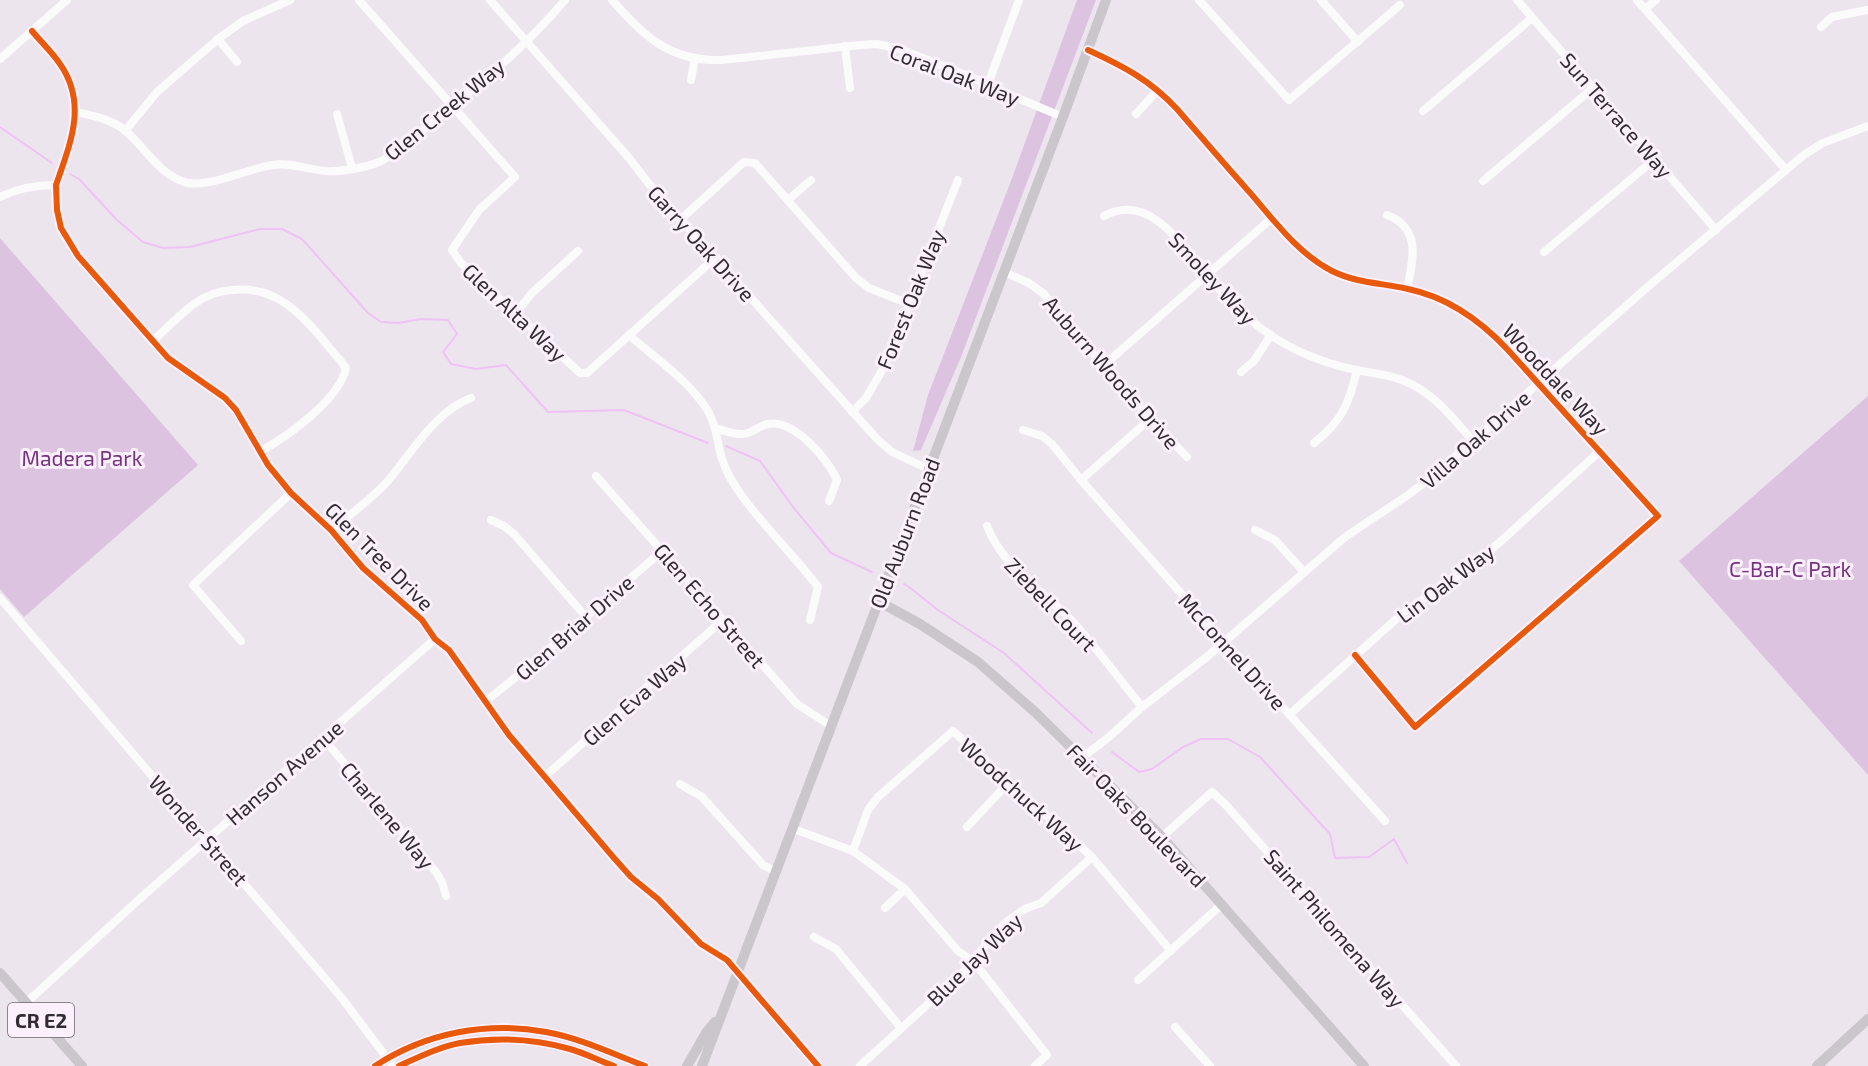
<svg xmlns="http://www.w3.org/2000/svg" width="1868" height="1066" font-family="'Exo 2',sans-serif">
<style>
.green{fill:#dcc3e0}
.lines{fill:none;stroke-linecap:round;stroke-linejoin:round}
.stream{stroke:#efc3f5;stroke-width:2}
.minor{stroke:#fcfbfc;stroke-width:8}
.major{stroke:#cbc5cc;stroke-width:10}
.cycleway-casing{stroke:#fcf0fd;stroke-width:10}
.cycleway{stroke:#e8590c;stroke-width:6}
.labels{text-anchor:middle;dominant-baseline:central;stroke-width:6;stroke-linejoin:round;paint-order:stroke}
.shield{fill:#fcf0fd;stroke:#6e666f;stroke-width:1.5}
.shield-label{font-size:20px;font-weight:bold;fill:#312b32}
.street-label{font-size:21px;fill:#312b32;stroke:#fcf0fd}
.park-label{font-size:21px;fill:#763280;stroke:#fcf0fd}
</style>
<rect width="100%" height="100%" fill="#ede5ee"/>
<g class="green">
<polygon points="1077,0 1096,0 961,357 921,450 913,451 928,395 1011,181"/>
<polygon points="0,238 198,465 24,617 0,589"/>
<polygon points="1868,396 1868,775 1679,561"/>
</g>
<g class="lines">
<g class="stream">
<polyline points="0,127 52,163"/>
<polyline points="70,174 79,179 117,220 143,242 163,248 190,247 260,229 282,229 302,239 368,313 381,322 398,323 421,319 448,320 457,334 443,352 451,364 476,369 506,365 548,412 624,410 708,443"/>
<polyline points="726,446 760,461 793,507 831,553 872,572"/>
<polyline points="904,584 909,587 938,610 1004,653 1092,733"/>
<polyline points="1112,752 1139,772 1152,769 1183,747 1201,739 1228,739 1260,757 1330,834 1335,858 1369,857 1394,839 1407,863"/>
</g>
<g class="minor">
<polyline points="359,0 515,177 479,210 452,250 461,263 580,373 587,373 716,257"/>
<polyline points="490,0 629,158 649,184 877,439 892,452 928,469"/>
<path d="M 612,0 C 644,36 670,62 722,60 L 860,45 L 877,44 L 900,49 L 988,84 L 1003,92 L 1063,117"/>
<polyline points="1199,0 1289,100 1400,5"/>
<polyline points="1321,0 1358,42"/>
<polyline points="1517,0 1716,230"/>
<polyline points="1637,0 1786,170"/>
<polyline points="1645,9 1656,0"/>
<polyline points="1821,27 1832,17 1868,10"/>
<path d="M 32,31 C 41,42 52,52 60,64 C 88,104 70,144 56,185 L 57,210 L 61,228 L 78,256 L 168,358 L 225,398 L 236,410 L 268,465 L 291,493 L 331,530 L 363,568 L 422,620 L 435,639 L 449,650 L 509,735 L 614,858 L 631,877 L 658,899 L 701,944 L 727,960 L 818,1066"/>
<polyline points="218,39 237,62"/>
<polyline points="845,46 850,88"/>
<path d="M 1088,50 C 1123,66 1150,80 1177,109 C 1202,138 1227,167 1252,195 C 1276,223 1299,254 1332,271 C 1356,283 1382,283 1408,289 C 1447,297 1481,321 1508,350 L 1658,516 L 1415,727 L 1355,655"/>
<polyline points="0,59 67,0"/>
<polyline points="691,80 695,58"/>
<polyline points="988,84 1019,0"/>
<polyline points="1423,111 1532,18"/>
<path d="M 76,112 C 94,116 111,119 126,131 C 146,149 160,176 188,183 C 211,187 249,168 273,165 C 291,162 308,170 326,171 C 339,172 355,169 367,166 C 390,161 410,141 428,126 C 475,88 526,47 565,0"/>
<polyline points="337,114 352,168"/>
<polyline points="1136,114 1158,90"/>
<polyline points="125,131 157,92 218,39 243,21 290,0"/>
<polyline points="1483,181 1593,88"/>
<path d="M 0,197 C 18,188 37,185 56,185"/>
<polyline points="788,200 811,180"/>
<path d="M 1387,215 C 1422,228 1413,261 1407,289"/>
<path d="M 1104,216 C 1150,191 1183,247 1208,277 C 1222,293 1236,309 1253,322 C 1283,347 1318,362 1356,370 C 1376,374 1395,375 1413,385 C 1438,398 1455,421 1473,441"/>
<polyline points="681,219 744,162 755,163 856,278 869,288 909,304"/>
<polyline points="1544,252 1655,159"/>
<polyline points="1004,272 1029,283 1044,294 1068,325 1150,419 1187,457"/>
<polyline points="516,313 532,293 578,251"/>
<path d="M 629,335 C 657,360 688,379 708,411 C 717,426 717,443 722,459 C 726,472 734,485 742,496 C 765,528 794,555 818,587 L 810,620"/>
<path d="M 152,342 C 166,329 179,315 194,304 C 205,296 218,291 232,290 C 284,284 310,326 340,360 L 346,368 C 339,400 287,437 259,452"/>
<polyline points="1103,366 1272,218"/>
<polyline points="1241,372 1254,361 1271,335"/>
<polyline points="852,412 866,398 884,367 958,180"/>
<path d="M 715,428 C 723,430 734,435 743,434 C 751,434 760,425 768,424 C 794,419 828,459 837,480 L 829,501"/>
<polyline points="1023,430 1042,436 1052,444 1081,480 1224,642 1385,821"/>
<path d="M 1314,443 C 1342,421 1349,404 1357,370"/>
<polyline points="596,476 797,704 831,726"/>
<polyline points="1081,480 1150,419"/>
<polyline points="491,520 504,526 514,534 586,617"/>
<path d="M 987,526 C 1004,569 1042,589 1072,621 C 1097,648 1119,679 1142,707"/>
<path d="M 331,530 C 350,515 370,500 387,482 C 411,454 434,412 471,398"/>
<polyline points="1255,530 1275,540 1304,572"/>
<polyline points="0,598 341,997 393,1066"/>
<polyline points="241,641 193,585 291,493"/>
<polyline points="486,701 521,673 662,551"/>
<polyline points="1290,714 1403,613 1457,576 1500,542 1600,451"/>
<polyline points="323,738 436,872 442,882 446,896"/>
<polyline points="1083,757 1109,737 1142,707 1208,656 1345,537 1408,495 1433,476 1651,284 1805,154 1823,143 1868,126"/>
<polyline points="544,777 723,620"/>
<polyline points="680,784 702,797 763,865 775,871"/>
<polyline points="967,827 1009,782"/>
<polyline points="791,828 853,851 905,889 958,951 974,962 1047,1055 1035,1066"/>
<polyline points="1162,837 1212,792 1225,804 1456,1066"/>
<polyline points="853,851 868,810 878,797 953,731 1092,857 1171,951"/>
<polyline points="885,908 905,889"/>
<polyline points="814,937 836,949 901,1028"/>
<polyline points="1138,980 1221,905"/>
<polyline points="26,1003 144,895 435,639"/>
<polyline points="1175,1027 1210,1066"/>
<polyline points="860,1066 974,962 983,948 1006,922 1025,909 1041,903 1092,857"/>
</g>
<g class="major">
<polyline points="878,601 920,624 978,662 1035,712 1162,837 1364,1066"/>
<polyline points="0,973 82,1066"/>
<path d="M 375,1066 C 425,1033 487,1021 546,1032 C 580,1038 613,1054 645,1066"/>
<path d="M 399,1066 C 419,1057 439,1047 460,1043 C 496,1037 535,1039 570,1049 C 585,1053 599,1061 614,1066"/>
<polyline points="687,1066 706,1033 715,1022"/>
<polyline points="702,1066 1063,117 1106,0"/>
<polyline points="1817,1066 1868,1019"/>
</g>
<g class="cycleway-casing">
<g id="cycleway">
<path d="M 32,31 C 41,42 52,52 60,64 C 88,104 70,144 56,185 L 57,210 L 61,228 L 78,256 L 168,358 L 225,398 L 236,410 L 268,465 L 291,493 L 331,530 L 363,568 L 422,620 L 435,639 L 449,650 L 509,735 L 614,858 L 631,877 L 658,899 L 701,944 L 727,960 L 818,1066"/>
<path d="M 1088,50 C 1123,66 1150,80 1177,109 C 1202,138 1227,167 1252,195 C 1276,223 1299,254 1332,271 C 1356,283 1382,283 1408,289 C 1447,297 1481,321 1508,350 L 1658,516 L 1415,727 L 1355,655"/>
<path d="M 375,1066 C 425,1033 487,1021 546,1032 C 580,1038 613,1054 645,1066"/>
<path d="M 399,1066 C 419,1057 439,1047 460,1043 C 496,1037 535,1039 570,1049 C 585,1053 599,1061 614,1066"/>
</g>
</g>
<use href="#cycleway" class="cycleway"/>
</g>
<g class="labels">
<rect class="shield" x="8" y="1003" width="66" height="34" rx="4.5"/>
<g class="shield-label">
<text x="41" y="1020">CR E2</text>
</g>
<g class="street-label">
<text transform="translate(955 74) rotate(21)">Coral Oak Way</text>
<text transform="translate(444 109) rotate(-39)">Glen Creek Way</text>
<text transform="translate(1617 115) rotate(49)">Sun Terrace Way</text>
<text transform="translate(702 243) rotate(48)">Garry Oak Drive</text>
<text transform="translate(1213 278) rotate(47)">Smoley Way</text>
<text transform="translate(910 299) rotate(-68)">Forest Oak Way</text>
<text transform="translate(515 312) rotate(43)">Glen Alta Way</text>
<text transform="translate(1112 372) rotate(49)">Auburn Woods Drive</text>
<text transform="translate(1556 379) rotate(47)">Wooddale Way</text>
<text transform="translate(1475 439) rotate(-41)">Villa Oak Drive</text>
<text transform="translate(904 533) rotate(-69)">Old Auburn Road</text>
<text transform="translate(380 556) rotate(45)">Glen Tree Drive</text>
<text transform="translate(1445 583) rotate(-37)">Lin Oak Way</text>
<text transform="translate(1051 604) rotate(46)">Ziebell Court</text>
<text transform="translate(710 605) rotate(49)">Glen Echo Street</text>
<text transform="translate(574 627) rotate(-41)">Glen Briar Drive</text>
<text transform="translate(1233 651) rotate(48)">McConnel Drive</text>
<text transform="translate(634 699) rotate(-41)">Glen Eva Way</text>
<text transform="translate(284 772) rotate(-41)">Hanson Avenue</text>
<text transform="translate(1022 794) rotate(42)">Woodchuck Way</text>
<text transform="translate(388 815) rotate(50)">Charlene Way</text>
<text transform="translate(1137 815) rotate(46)">Fair Oaks Boulevard</text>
<text transform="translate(199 830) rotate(49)">Wonder Street</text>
<text transform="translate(1335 928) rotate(49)">Saint Philomena Way</text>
<text transform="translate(974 959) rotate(-44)">Blue Jay Way</text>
</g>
<g class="park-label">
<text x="82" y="457">Madera Park</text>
<text x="1790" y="568">C-Bar-C Park</text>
</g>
</g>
</svg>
